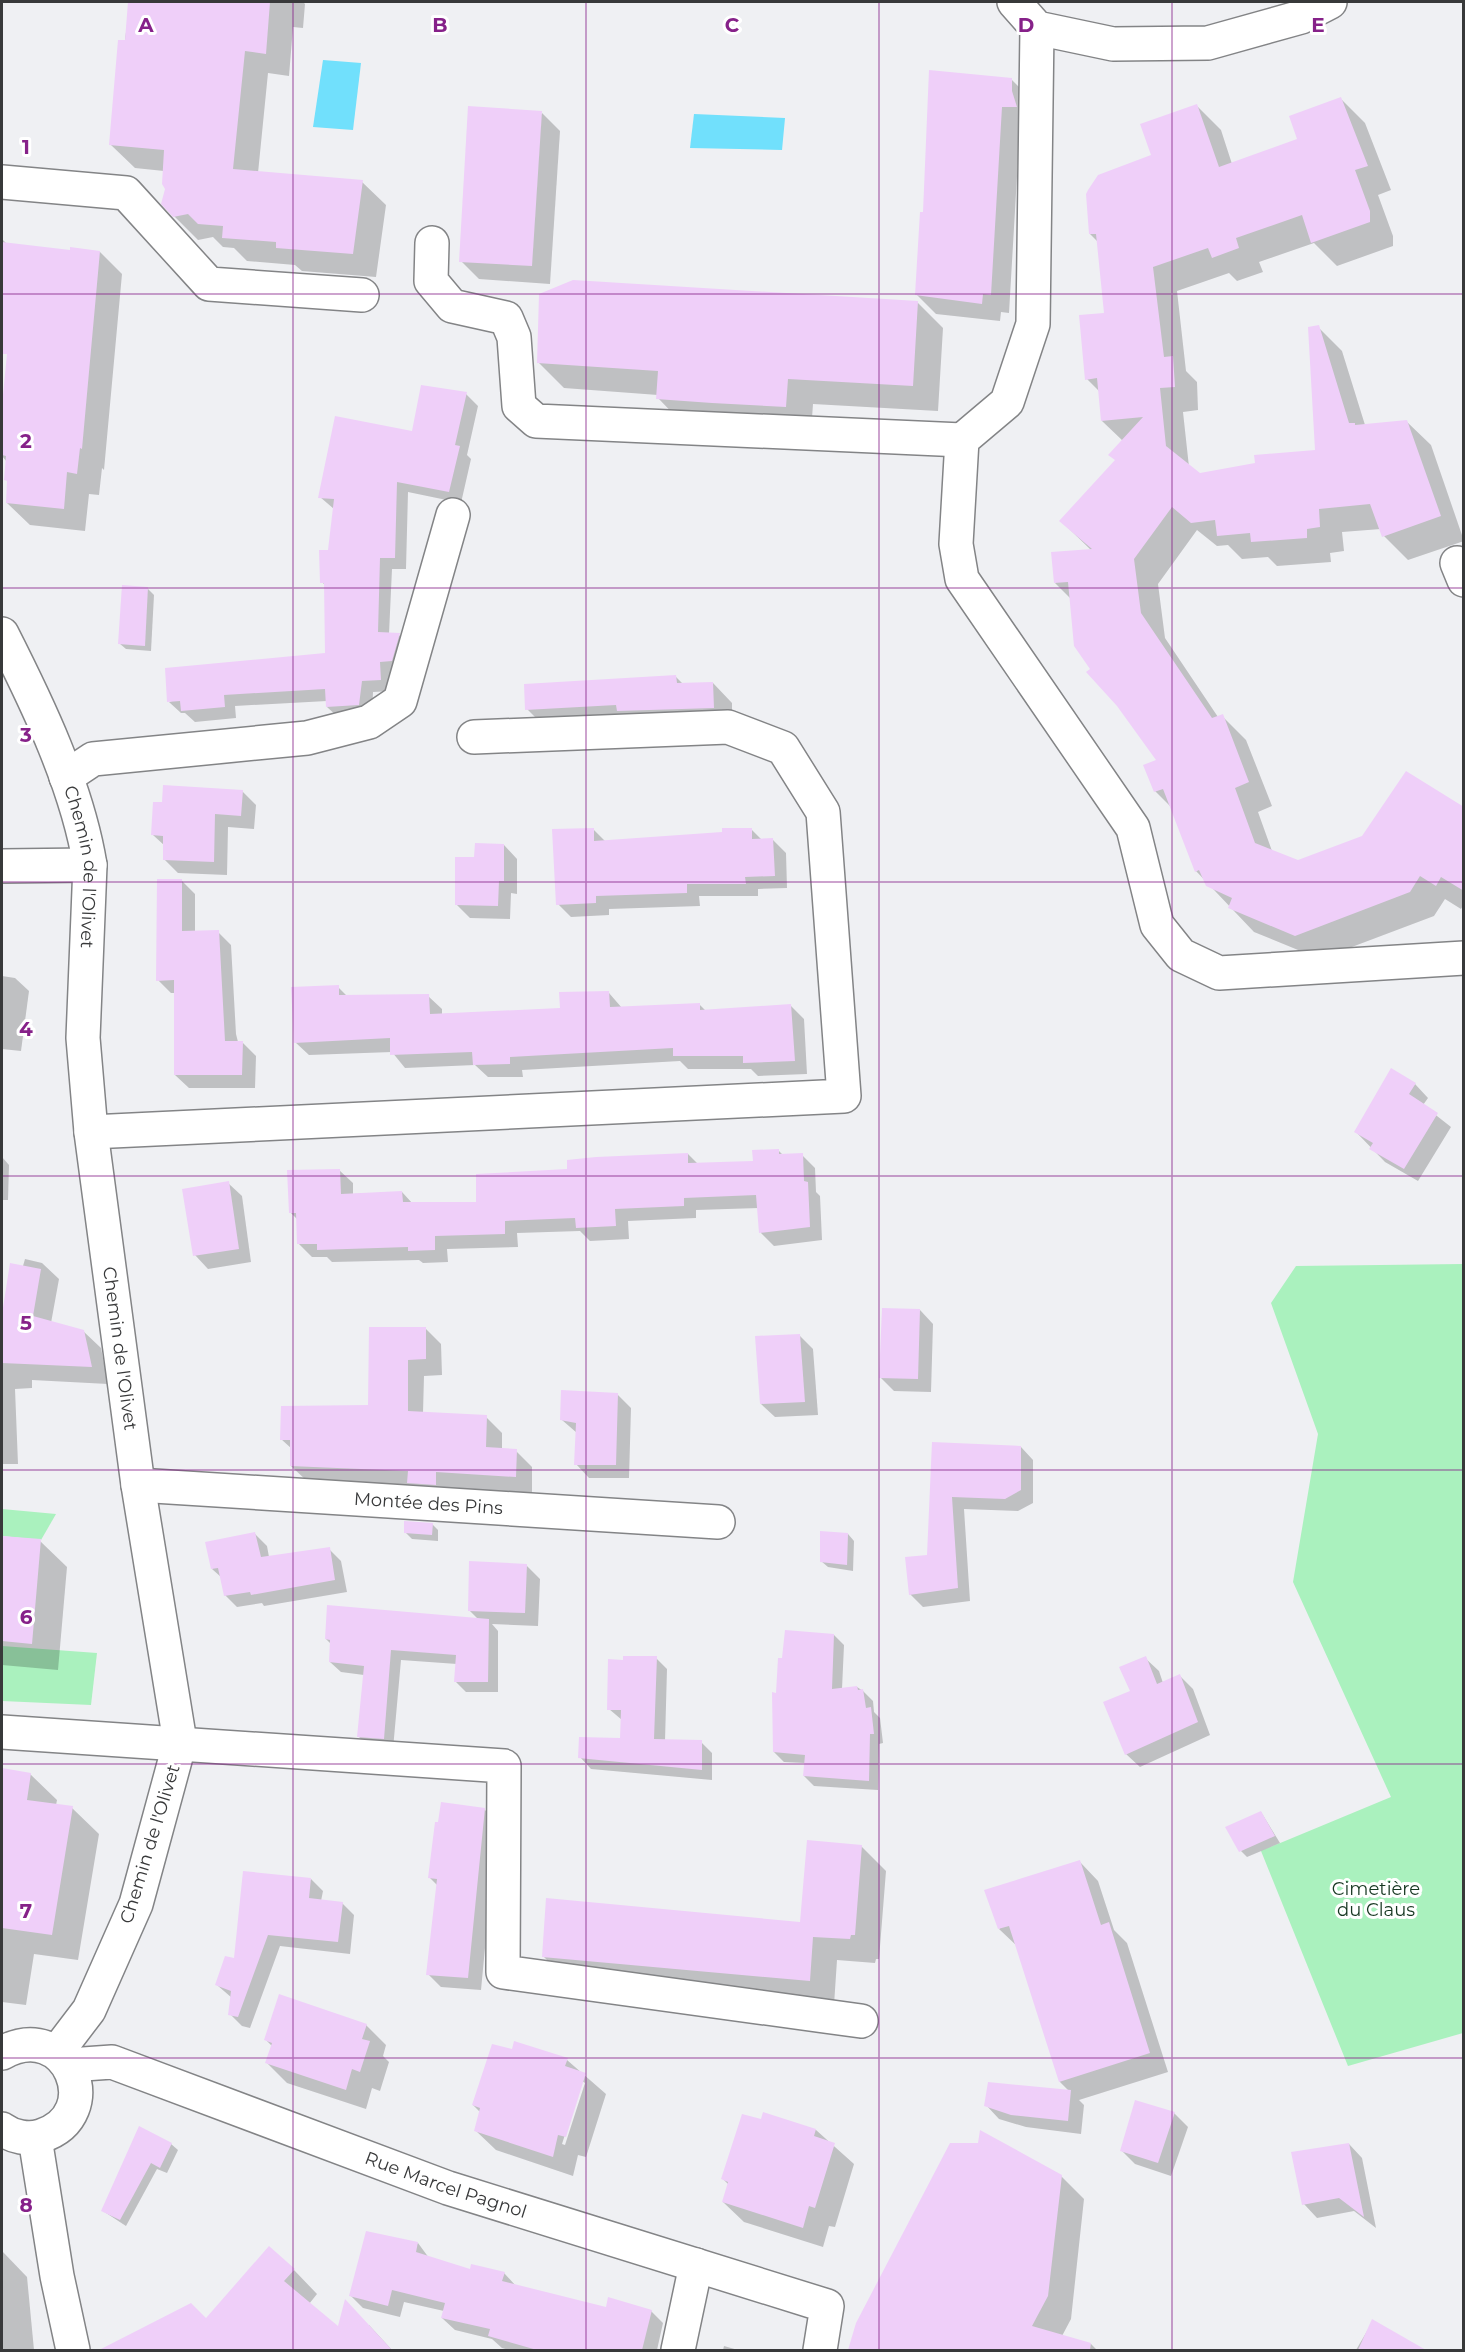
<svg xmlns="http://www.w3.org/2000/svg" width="1465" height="2352" font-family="Montserrat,sans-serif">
<rect width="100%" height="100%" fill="#eff0f3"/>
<g fill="#aaf1be">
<polygon points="1463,1264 1463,2033 1348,2066 1261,1851 1391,1797 1293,1582 1318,1434 1271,1303 1296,1266"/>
<polygon points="2,1509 56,1514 41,1540 2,1536"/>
<polygon points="2,1646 97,1653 91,1705 2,1701"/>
</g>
<g fill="#71e0fc">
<polygon points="323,60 361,63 353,130 313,127"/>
<polygon points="694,114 785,118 782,150 690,148"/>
</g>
<g fill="#0003" fill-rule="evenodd">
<polygon points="130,2 303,2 305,4 303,28 293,27 289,76 268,73 258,173 362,182 386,205 376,277 302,271 295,265 247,261 234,248 223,247 213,237 198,240 174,216 164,171 135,168 111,145"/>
<polygon points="1011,79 1030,98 1020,125 1009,313 1001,312 1000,321 936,314 917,295"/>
<polygon points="1341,99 1365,123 1391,190 1378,195 1393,236 1393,246 1337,266 1314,243 1259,262 1263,272 1237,281 1229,273 1177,291 1186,371 1197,382 1198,410 1183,412 1189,467 1199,475 1317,452 1318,327 1342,351 1365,425 1406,421 1431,445 1464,541 1408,560 1384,536 1381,529 1342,532 1344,551 1330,553 1331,562 1277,566 1268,557 1242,559 1228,545 1217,546 1197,530 1158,584 1165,638 1218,717 1222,716 1246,740 1272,806 1258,812 1272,851 1298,861 1464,809 1464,904 1461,909 1445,899 1434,916 1320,959 1254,932 1196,871 1172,808 1155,791 1158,760 1092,669 1071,599 1055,583 1092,551 1061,521 1117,461 1123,441 1102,421 1100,392 1087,379 1105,314 1098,242 1090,234 1197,106 1221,130 1232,164 1299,140"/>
<polygon points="542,113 560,131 550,284 479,279 461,261"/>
<polygon points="2,239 8,245 71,252 100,252 122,274 104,470 102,468 99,495 89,494 85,531 30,525 7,503 7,462 2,456 2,422 8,353 2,352"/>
<polygon points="917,302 943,328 938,411 813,404 811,432 683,424 658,398 658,395 564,388 538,362"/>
<polygon points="466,394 478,406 467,455 471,459 461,503 408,492 406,569 392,569 389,634 399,635 411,646 392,691 373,692 372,716 339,718 327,707 327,701 235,706 236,718 195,722 185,713 181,713 169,702 326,654 326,586 322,582 329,552 334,509 320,497"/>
<polygon points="147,588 154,595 151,651 126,649 119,643"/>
<polygon points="676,677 684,685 713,683 732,703 732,727 546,728 527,709"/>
<polygon points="242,791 256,805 254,829 228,827 227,875 178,873 164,859 165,846 153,835"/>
<polygon points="593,829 606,842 724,834 751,829 762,840 773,840 786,853 787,888 758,889 758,896 699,896 700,906 609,909 609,915 571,917 558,904"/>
<polygon points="504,845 517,859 517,894 511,893 510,919 470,918 456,904 476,859"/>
<polygon points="181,880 195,894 195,932 218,932 231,945 236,1034 238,1042 242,1042 256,1056 255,1088 189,1088 175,1075 175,993 171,993 158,980"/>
<polygon points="2,976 15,978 29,991 21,1051 2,1049"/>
<polygon points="338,987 348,997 428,996 442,1009 442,1014 561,1009 609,993 622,1008 699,1004 706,1011 791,1006 804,1019 807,1074 758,1076 751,1069 688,1069 680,1061 522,1070 523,1077 488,1077 475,1065 405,1068 392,1052 309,1055 295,1042"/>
<polygon points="1415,1084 1428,1098 1423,1105 1451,1127 1418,1181 1385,1162 1356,1132"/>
<polygon points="778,1150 784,1156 802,1155 815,1168 816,1192 820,1196 822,1240 774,1246 761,1233 759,1208 696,1210 696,1218 628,1221 629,1239 590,1241 580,1231 517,1233 518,1247 447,1249 448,1262 423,1263 419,1260 332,1262 327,1257 312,1257 298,1243 297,1219 291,1213 339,1170 353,1183 353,1194 402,1192 413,1204 478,1203 568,1171 688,1154 698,1164 755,1162"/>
<polygon points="2,1157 9,1165 8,1200 2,1200"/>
<polygon points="228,1183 242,1196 251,1262 208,1269 195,1255"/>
<polygon points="25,1259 42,1263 59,1279 51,1323 83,1331 101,1348 108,1384 32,1380 32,1388 15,1389 18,1464 2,1464 2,1340"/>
<polygon points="920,1310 933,1324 931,1392 894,1391 881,1378"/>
<polygon points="425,1328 441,1344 442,1375 424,1376 423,1413 486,1417 502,1433 502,1450 516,1451 532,1467 532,1493 452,1488 451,1501 308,1482 291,1466 292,1449 281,1439 369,1407"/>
<polygon points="799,1335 813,1349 818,1415 775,1417 761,1404"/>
<polygon points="617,1394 631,1408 629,1478 589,1478 576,1464 577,1433 562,1420"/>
<polygon points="933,1444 1021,1447 1033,1460 1033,1503 1018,1511 964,1509 970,1601 923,1607 910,1594 928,1557"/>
<polygon points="432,1524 438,1530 438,1541 412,1539 405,1532"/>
<polygon points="255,1534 267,1546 269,1557 329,1549 341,1561 347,1592 264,1606 262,1603 237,1607 225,1595 221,1577 212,1569"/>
<polygon points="848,1534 854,1541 853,1571 828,1567 821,1561"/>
<polygon points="2,1537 40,1541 67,1567 58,1670 2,1665"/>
<polygon points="526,1565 540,1579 538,1626 492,1624 498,1631 498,1692 466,1692 456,1682 457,1664 401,1660 393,1749 369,1747 359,1737 364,1675 341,1672 330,1662 331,1644 326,1639 479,1620 469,1610"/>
<polygon points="834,1635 844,1645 842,1689 857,1687 863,1691 873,1701 874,1712 880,1718 883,1743 879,1744 878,1790 814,1786 804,1776 805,1763 784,1762 774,1752 777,1694"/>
<polygon points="656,1658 667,1669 665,1741 701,1742 712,1753 712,1780 591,1769 580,1757 621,1740 622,1720 609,1709 624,1661"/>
<polygon points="1145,1658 1159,1671 1163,1683 1180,1676 1193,1689 1210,1735 1140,1767 1126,1754 1132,1692"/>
<polygon points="2,1770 30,1774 57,1800 56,1805 72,1808 99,1834 78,1960 34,1954 26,2005 2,2002"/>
<polygon points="484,1809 497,1822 481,1990 441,1987 428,1974 438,1886 430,1878"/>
<polygon points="1261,1812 1280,1843 1247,1857 1241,1851"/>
<polygon points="861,1846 886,1871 879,1959 876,1959 875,1963 837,1960 834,2005 568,1981 543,1956 802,1924"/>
<polygon points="1080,1862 1098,1881 1114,1930 1127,1943 1168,2072 1079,2100 1084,2105 1081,2134 1026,2127 999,2119 986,2105 1070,2092 1060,2082 1018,1947 999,1929"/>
<polygon points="311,1879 323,1891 321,1901 342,1903 354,1915 350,1954 280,1946 250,2028 242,2026 230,2014 232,1998 217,1985 236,1960"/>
<polygon points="366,2025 386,2045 383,2056 389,2062 380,2091 372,2088 366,2109 287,2083 267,2063 272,2046 266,2040"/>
<path d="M 567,2060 L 606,2094 L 586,2157 L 578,2155 L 573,2176 L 496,2150 L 475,2130 L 480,2112 L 473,2105 ZM 582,2081 L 585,2083 L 565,2145 L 562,2144 Z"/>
<polygon points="1174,2113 1188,2127 1171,2176 1135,2164 1121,2150"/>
<polygon points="762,2121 816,2130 854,2164 835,2227 829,2226 823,2247 744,2222 723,2202 729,2185 723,2179"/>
<polygon points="139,2128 171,2144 178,2150 167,2173 157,2169 126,2226 103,2211"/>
<polygon points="1349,2144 1362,2158 1376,2228 1354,2211 1317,2218 1304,2204"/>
<polygon points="1061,2176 1084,2199 1071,2319 1062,2336 1091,2344 1097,2350 849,2350 857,2324"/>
<polygon points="418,2243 429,2258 471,2271 504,2273 516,2286 607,2309 651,2311 663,2323 657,2350 509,2350 502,2348 492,2339 455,2330 442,2318 444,2311 404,2302 400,2317 363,2308 351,2296"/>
<polygon points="2,2251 27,2277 34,2350 2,2350"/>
<polygon points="294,2270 317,2294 309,2304 339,2328 369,2325 392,2350 313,2350 302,2339 293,2350 141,2350 138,2332 206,2320"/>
<polygon points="1373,2321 1406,2341 1416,2350 1356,2350"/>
<polygon points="724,2346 738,2350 723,2350"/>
</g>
<g fill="#efcff9">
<polygon points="128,2 270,2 266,54 245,51 233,169 363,180 353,254 276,248 276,242 222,238 223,226 198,224 188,214 173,217 161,204 165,189 162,184 164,150 109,145 118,40 125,40"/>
<polygon points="929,70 1012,78 1012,91 1017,107 1002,107 991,295 983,294 982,304 915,295 920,212 923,212"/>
<polygon points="1341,97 1368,166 1355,170 1370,211 1370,222 1311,243 1302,215 1236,238 1239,248 1212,258 1208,248 1153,267 1164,357 1173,356 1175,387 1160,388 1166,446 1200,473 1255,463 1254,455 1315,450 1308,327 1319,325 1349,423 1355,423 1355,425 1407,420 1441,516 1382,537 1370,504 1319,509 1320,527 1307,529 1307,538 1251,542 1250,533 1217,536 1215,520 1191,523 1172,507 1134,559 1141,613 1212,718 1223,714 1249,782 1235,788 1255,843 1298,860 1362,836 1406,771 1464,807 1464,891 1441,877 1436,886 1420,876 1410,892 1295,936 1228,908 1232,898 1206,886 1199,870 1195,872 1163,789 1154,792 1143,765 1156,760 1117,706 1086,672 1090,669 1074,646 1068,582 1054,583 1051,552 1092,549 1059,521 1115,460 1108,455 1143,417 1101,421 1097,378 1085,380 1079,315 1104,313 1096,234 1089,234 1086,194 1088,190 1098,175 1151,155 1140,124 1197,104 1219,167 1297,139 1289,116"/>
<polygon points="468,106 542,111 532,266 459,262"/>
<polygon points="2,242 70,250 70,247 100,251 82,449 80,448 77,474 67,472 64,509 6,503 7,481 4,480 6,456 2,455 2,405 7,354 2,354"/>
<polygon points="573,280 918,301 913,386 788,379 786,407 712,403 656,399 658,371 537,363 539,294"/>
<polygon points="421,385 467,392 455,445 460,446 449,492 397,482 395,558 380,558 378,632 400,633 392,661 380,662 381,680 362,681 359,705 326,707 325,689 224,695 225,707 181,711 180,701 167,702 165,668 325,653 324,583 320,583 319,550 328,550 334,499 318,498 335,416 412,431"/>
<polygon points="122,585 148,587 145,646 118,644"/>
<polygon points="676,675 677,683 713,682 714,708 617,711 616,705 525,710 524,684"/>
<polygon points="163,785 243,790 241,816 215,814 214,862 163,860 163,836 151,835 153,802 162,802"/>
<polygon points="594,828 594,841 722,832 722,828 752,828 752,839 773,838 775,876 745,877 746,884 687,884 687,893 596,896 596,903 556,905 552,829"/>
<polygon points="475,843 504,844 504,881 499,881 498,906 455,905 455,857 474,857"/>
<polygon points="157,879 182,879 182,931 219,930 225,1041 243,1041 242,1075 174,1075 174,980 156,981"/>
<polygon points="339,985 339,995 429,994 430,1014 560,1008 559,992 609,991 610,1007 700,1003 700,1010 791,1004 795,1061 743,1063 743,1056 673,1056 673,1048 510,1057 510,1064 473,1065 472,1052 390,1055 390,1038 294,1043 291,987"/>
<polygon points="1391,1068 1416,1083 1409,1094 1438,1113 1404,1169 1369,1149 1373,1143 1354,1132"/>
<polygon points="779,1149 779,1154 803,1153 804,1181 808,1182 810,1227 759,1233 756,1195 684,1198 684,1206 615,1209 616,1226 576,1228 575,1218 505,1221 505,1234 435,1236 435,1250 408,1251 408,1247 317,1250 317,1244 297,1244 296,1213 289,1213 287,1170 340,1169 341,1194 402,1191 403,1202 476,1202 476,1174 567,1169 567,1160 596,1157 688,1153 688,1163 753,1161 752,1150"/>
<polygon points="229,1181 239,1249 193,1256 182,1189"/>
<polygon points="10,1263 41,1269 33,1316 84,1330 92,1367 2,1363 2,1314"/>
<polygon points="882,1308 920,1309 918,1379 879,1378"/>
<polygon points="369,1327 426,1327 426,1359 408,1360 408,1411 487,1415 486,1447 517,1449 516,1477 436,1472 436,1485 407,1483 408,1471 290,1466 290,1440 280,1440 281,1406 368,1405"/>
<polygon points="800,1334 805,1402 760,1404 755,1336"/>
<polygon points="561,1390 618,1393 616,1465 574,1465 576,1423 560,1420"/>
<polygon points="932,1442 1021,1446 1021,1490 1005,1499 952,1497 958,1588 909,1595 905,1557 927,1555"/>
<polygon points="404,1521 433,1523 432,1535 404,1533"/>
<polygon points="820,1531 848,1533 847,1565 820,1562"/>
<polygon points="255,1532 261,1557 330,1547 335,1580 251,1595 250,1592 224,1596 218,1568 211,1569 205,1542"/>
<polygon points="2,1536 41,1539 32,1644 2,1641"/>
<polygon points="469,1561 527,1564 525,1613 468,1611"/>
<polygon points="327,1605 489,1619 488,1682 454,1682 456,1655 391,1650 384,1739 357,1737 364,1666 329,1662 330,1640 325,1639"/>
<polygon points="785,1630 834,1634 832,1689 857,1686 858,1690 863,1689 866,1708 871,1707 874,1734 870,1734 869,1781 803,1776 805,1755 773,1752 772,1692 776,1693 778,1658 782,1658"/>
<polygon points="623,1656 657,1656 654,1739 702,1740 702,1770 578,1758 579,1737 620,1738 621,1710 607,1710 608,1659 623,1660"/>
<polygon points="1146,1656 1157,1684 1180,1674 1198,1722 1125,1755 1103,1702 1130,1691 1119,1667"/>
<polygon points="2,1768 31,1773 27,1800 73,1806 52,1935 2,1928"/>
<polygon points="441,1802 485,1808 468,1978 426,1975 437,1879 428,1878 435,1822 438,1822"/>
<polygon points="1261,1811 1275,1836 1239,1852 1225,1827"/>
<polygon points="807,1840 862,1845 855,1935 851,1935 850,1939 813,1937 810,1981 542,1957 546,1898 800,1922"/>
<polygon points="1080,1860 1101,1925 1109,1922 1150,2053 1059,2082 1009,1926 998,1929 984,1890"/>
<polygon points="243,1871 311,1878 309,1898 343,1902 338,1942 268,1935 238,2017 228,2015 231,1991 215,1985 225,1956 234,1958"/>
<polygon points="279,1994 367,2024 362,2039 370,2041 360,2072 352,2069 346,2090 265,2063 272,2043 264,2040"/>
<polygon points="514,2041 568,2058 565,2066 586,2073 566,2137 558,2135 553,2157 474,2131 480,2108 472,2105 492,2044 512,2049"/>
<polygon points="988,2082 1071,2090 1068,2121 1011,2115 984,2106"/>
<polygon points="1135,2100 1175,2112 1158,2163 1120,2151"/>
<polygon points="763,2112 816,2129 814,2136 835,2143 815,2208 809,2206 803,2228 722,2202 728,2182 721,2179 742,2114 761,2119"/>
<polygon points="139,2126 172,2143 160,2168 151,2163 120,2220 101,2211"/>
<polygon points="980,2130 1062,2175 1048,2296 1032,2326 1091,2343 1090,2350 848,2350 856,2323 950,2143 978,2143"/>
<polygon points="1349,2143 1364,2217 1339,2198 1302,2205 1291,2152"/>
<polygon points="366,2231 418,2242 416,2252 470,2269 471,2264 505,2272 502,2281 606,2307 608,2297 652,2310 642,2350 537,2350 488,2336 490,2329 441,2318 445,2303 392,2290 388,2306 349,2296"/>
<polygon points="269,2246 295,2269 284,2281 338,2326 345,2299 392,2350 99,2350 191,2303 206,2318"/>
<polygon points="1372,2319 1426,2350 1358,2350"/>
</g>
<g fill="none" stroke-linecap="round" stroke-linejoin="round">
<g stroke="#838486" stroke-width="36">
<g id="minor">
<polyline points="1014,2 1037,28 1113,44 1208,43 1301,17 1330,2"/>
<polyline points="1037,28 1033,324 1007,402 962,440 956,544 962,579 1133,828 1157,925 1181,955 1219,973 1464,958"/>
<polyline points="2,182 126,193 209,284 362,295"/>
<polyline points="432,243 431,281 452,306 506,318 514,337 519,406 536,421 962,440"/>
<polyline points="1457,563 1464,580"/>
<path id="s1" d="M 2,634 C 38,705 77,786 90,865 L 83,1038 L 91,1132 L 138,1485 L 180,1742 L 136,1904 L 89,2010 L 57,2052"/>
<polyline points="66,777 93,759 307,738 369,722 400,701 453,515"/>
<polyline points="2,866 90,865"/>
<polyline points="91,1132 844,1096 823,812 783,748 728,727 474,737"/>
<path id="s2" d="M 138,1485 L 718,1522"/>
<polyline points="2,1732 504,1766 503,1972 861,2021"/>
<path d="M 2,2053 C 68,2016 108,2115 41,2136 C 28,2140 13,2137 2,2129"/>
<path id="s3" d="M 69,2065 L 112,2062 L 448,2188 L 827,2306 L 820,2350"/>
<polyline points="35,2138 57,2276 73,2350"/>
<polyline points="678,2350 696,2265"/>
</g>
</g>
<use href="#minor" stroke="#fff" stroke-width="33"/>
</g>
<path fill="none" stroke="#862189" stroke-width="1.5" stroke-opacity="0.55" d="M 293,2 L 293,2350M 586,2 L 586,2350M 879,2 L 879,2350M 1172,2 L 1172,2350M 2,294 L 1464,294M 2,588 L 1464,588M 2,882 L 1464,882M 2,1176 L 1464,1176M 2,1470 L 1464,1470M 2,1764 L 1464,1764M 2,2058 L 1464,2058"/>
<g text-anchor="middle" stroke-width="6" stroke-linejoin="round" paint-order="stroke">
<g font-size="18" fill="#38393a" stroke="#fff">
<text dy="6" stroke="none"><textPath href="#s1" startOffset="249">Chemin de l'Olivet</textPath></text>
<text dy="6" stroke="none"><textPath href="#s1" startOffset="734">Chemin de l'Olivet</textPath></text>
<text dy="6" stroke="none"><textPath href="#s2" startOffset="291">Montée des Pins</textPath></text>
<text transform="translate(150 1844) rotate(-73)" y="6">Chemin de l'Olivet</text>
<text dy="6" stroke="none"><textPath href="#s3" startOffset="399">Rue Marcel Pagnol</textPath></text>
</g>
<g font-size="18" fill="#163721" stroke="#fff">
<text x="1376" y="1895">Cimetière<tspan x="1376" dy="21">du Claus</tspan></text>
</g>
</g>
<g font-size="20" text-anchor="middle" font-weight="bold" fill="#862189" stroke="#fff" stroke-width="6" stroke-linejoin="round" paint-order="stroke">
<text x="146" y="32">A</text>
<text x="440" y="32">B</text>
<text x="732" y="32">C</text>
<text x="1026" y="32">D</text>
<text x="1318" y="32">E</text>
<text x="26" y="154">1</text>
<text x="26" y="448">2</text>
<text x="26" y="742">3</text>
<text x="26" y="1036">4</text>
<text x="26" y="1330">5</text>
<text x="26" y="1624">6</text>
<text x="26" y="1918">7</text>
<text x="26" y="2212">8</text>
</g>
<rect width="1465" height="2352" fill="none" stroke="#38393a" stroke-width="6"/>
</svg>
